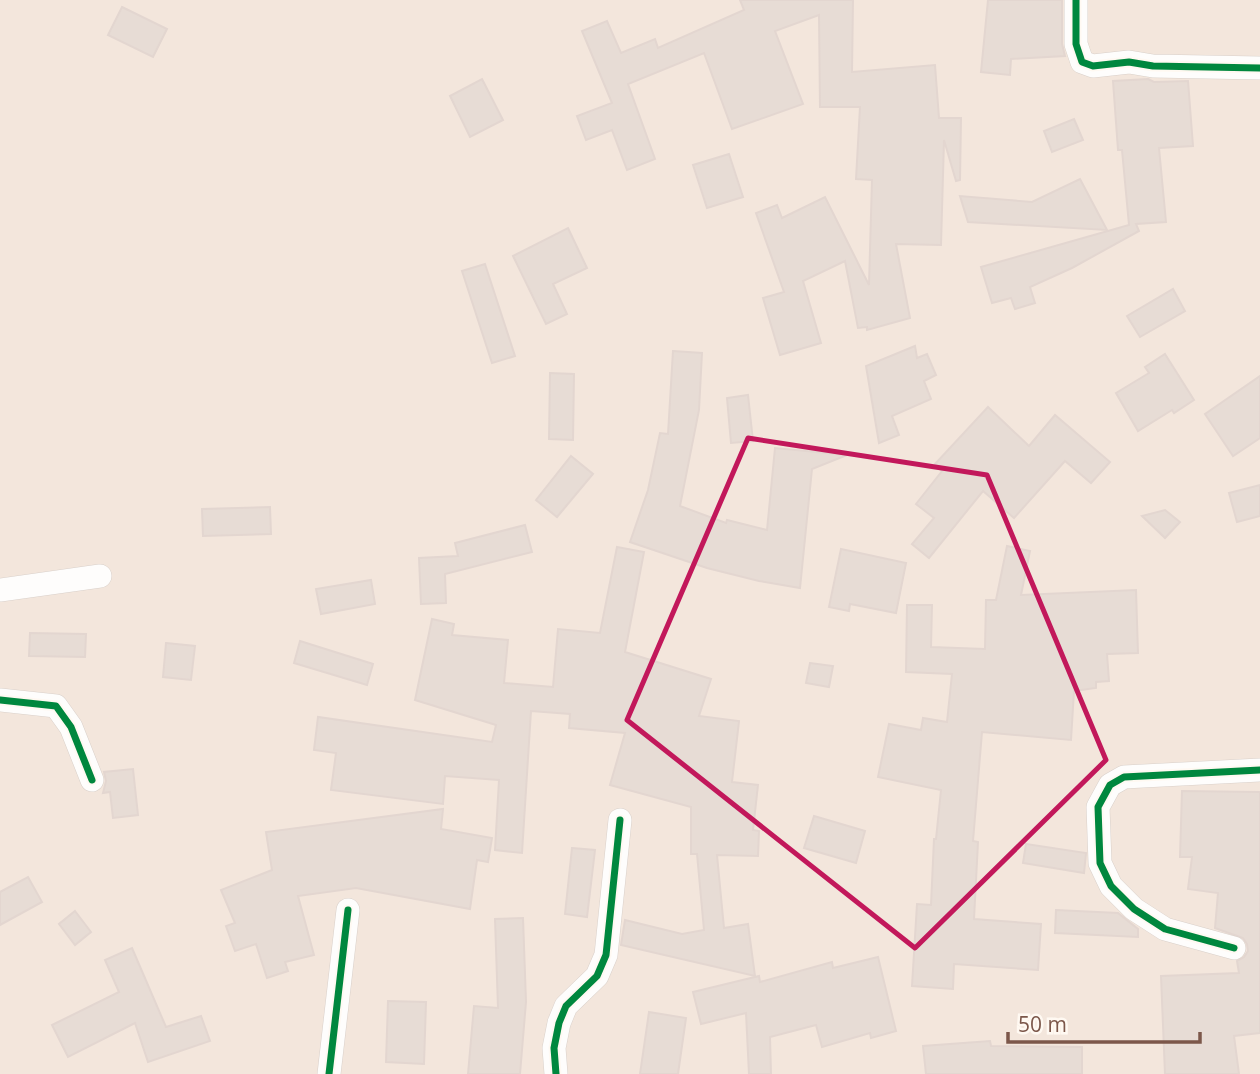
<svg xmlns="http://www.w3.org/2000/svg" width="1260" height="1074" font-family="'Open Sans',sans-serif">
<rect width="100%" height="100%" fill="#faf4ee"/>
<rect fill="#f3e6dc" x="0" y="0" width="1260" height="1074"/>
<g fill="#e7dcd5" stroke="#e3d6d0" stroke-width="2">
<polygon points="740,0 853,0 852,72 935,65 939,118 961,118 960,180 956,181 944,140 941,245 896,244 910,318 867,330 867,327 858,328 845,261 803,281 821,343 780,355 763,298 784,292 756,213 777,205 782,218 825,197 869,285 872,180 856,179 860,107 820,107 819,15 775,31 803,104 732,129 704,53 628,84 655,159 627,170 612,130 586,140 577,116 612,103 582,31 607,21 621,53 655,39 658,48 744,10"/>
<polygon points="988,0 1062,0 1062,44 1065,56 1011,59 1010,75 981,72"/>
<polygon points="122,7 167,29 153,57 108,35"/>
<polygon points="482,79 503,120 470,137 450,96"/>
<polygon points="1148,79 1154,82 1188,81 1193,146 1159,148 1166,222 1136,224 1139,231 1072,268 1030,287 1035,303 1015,309 1011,298 992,303 981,267 1129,225 1122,150 1118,150 1113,81"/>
<polygon points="1074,119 1083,140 1052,152 1044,131"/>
<polygon points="729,154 743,197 707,208 693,165"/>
<polygon points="1080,179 1107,230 968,222 960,196 1032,202"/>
<polygon points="568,228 587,268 553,284 567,314 546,324 513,256"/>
<polygon points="485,264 515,356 492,363 462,271"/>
<polygon points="1173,289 1185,311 1140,337 1127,316"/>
<polygon points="915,346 917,358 927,354 936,375 924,381 931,399 892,416 899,435 879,443 866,366"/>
<polygon points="673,351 702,353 699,410 680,506 726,523 727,520 767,530 775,448 847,455 812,469 800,588 759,581 707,568 630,542 648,490 660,433 668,434"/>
<polygon points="1165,354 1194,400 1174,413 1172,410 1138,431 1116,393 1149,373 1145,367"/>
<polygon points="550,373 574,374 573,440 549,439"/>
<polygon points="1260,376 1260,438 1233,456 1205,414"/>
<polygon points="748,395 753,441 731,443 727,398"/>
<polygon points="988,407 1029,446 1055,415 1110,462 1091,483 1065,461 1014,518 983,491 929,558 912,544 934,518 916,504 942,471 935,464"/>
<polygon points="571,456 593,474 557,517 536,500"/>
<polygon points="1260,485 1260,516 1237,522 1229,493"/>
<polygon points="270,507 271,534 203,536 202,509"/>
<polygon points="1165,510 1180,522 1165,538 1142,516"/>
<polygon points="525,525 532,552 445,574 446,603 421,604 419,558 458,556 455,543"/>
<polygon points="1007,546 1030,551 1021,595 1136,590 1138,653 1107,654 1109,681 1096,682 1096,688 1074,691 1071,740 982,732 973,841 978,842 974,919 1041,924 1038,970 954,964 953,989 912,986 917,904 931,905 934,839 936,839 941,790 878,777 889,724 921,730 923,718 947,722 952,674 906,672 907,605 932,605 931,647 985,649 986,600 996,600"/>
<polygon points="617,547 644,552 625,652 711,679 699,716 739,721 732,782 758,785 753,830 759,831 758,856 717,855 724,928 748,924 755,976 621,945 625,920 682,934 704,930 697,854 691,854 691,807 610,785 625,733 569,728 570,714 531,711 522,853 495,850 499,780 445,776 443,804 331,790 336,753 314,750 318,717 492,742 496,725 415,700 432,619 454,624 452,635 508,640 504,683 553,687 558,629 600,633"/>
<polygon points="841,549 906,563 896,613 850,604 849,611 829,607"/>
<polygon points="371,580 375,604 321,614 316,589"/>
<polygon points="30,633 86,634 85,657 29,656"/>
<polygon points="300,641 373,664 367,685 294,663"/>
<polygon points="166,643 195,646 191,680 163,677"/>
<polygon points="810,663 833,666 829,687 806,683"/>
<polygon points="133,769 138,815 113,818 110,792 103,793 106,781 104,772"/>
<polygon points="1182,791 1260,792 1260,1033 1234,1036 1239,1074 1165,1074 1161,976 1239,973 1237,961 1244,957 1248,951 1247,944 1243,938 1215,928 1218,893 1188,889 1192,857 1180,857"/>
<polygon points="443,809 441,829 492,838 488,862 477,860 470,909 356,888 298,896 314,955 285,962 288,971 267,978 256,944 235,951 226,926 235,923 221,890 272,870 266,832"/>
<polygon points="814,816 865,831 856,863 804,848"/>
<polygon points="1026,844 1086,853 1084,873 1023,863"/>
<polygon points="572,848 595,850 587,917 565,914"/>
<polygon points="28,877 42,902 0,925 0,892"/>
<polygon points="1056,910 1118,913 1138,929 1138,937 1055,933"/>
<polygon points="75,911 91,932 75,945 59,924"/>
<polygon points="523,918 526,1002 520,1074 468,1074 474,1006 498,1008 495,919"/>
<polygon points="132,948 166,1027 201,1016 210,1041 148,1062 135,1023 68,1057 52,1025 119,992 105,960"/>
<polygon points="878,957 896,1031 871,1038 870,1033 822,1047 816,1025 770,1037 771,1074 749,1074 746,1013 701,1024 693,992 759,976 760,982 832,962 833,968"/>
<polygon points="388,1001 426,1002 424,1064 386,1062"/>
<polygon points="649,1012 686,1018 678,1074 640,1074"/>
<polygon points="990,1041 991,1046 1082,1047 1082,1074 926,1074 923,1046"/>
</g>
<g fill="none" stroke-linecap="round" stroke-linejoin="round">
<g stroke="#d9d0ca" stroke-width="24">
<g id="minor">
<polyline points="1076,0 1076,44 1082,62 1093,66 1129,62 1153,66 1260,68"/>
<polyline points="0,590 100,576"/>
<polyline points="0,700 56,706 71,727 92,780"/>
<polyline points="1234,948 1165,929 1134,909 1111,886 1100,863 1098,807 1110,785 1124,777 1260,770"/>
<polyline points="329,1074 348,910"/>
<polyline points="556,1074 554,1048 559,1023 566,1006 597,976 606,955 620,820"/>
</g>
</g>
<use href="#minor" stroke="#fefdfc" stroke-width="23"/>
<g stroke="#fff9f2" stroke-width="11">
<g id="cycleway">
<polyline points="1076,0 1076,44 1082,62 1093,66 1129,62 1153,66 1260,68"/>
<polyline points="0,700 56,706 71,727 92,780"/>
<polyline points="1234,948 1165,929 1134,909 1111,886 1100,863 1098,807 1110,785 1124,777 1260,770"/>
<polyline points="329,1074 348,910"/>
<polyline points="556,1074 554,1048 559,1023 566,1006 597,976 606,955 620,820"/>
</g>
</g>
<use href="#cycleway" stroke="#00873e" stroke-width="7"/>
</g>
<path fill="none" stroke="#c2185b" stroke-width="5" stroke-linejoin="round" d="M 748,438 L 987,475 L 1106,760 L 915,948 L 627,720 Z"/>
<path d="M1008 1032v10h192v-10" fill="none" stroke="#7c574a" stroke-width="3.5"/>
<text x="1018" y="1032" font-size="21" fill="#7c574a" stroke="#fff9f2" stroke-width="5" paint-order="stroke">50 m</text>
</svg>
